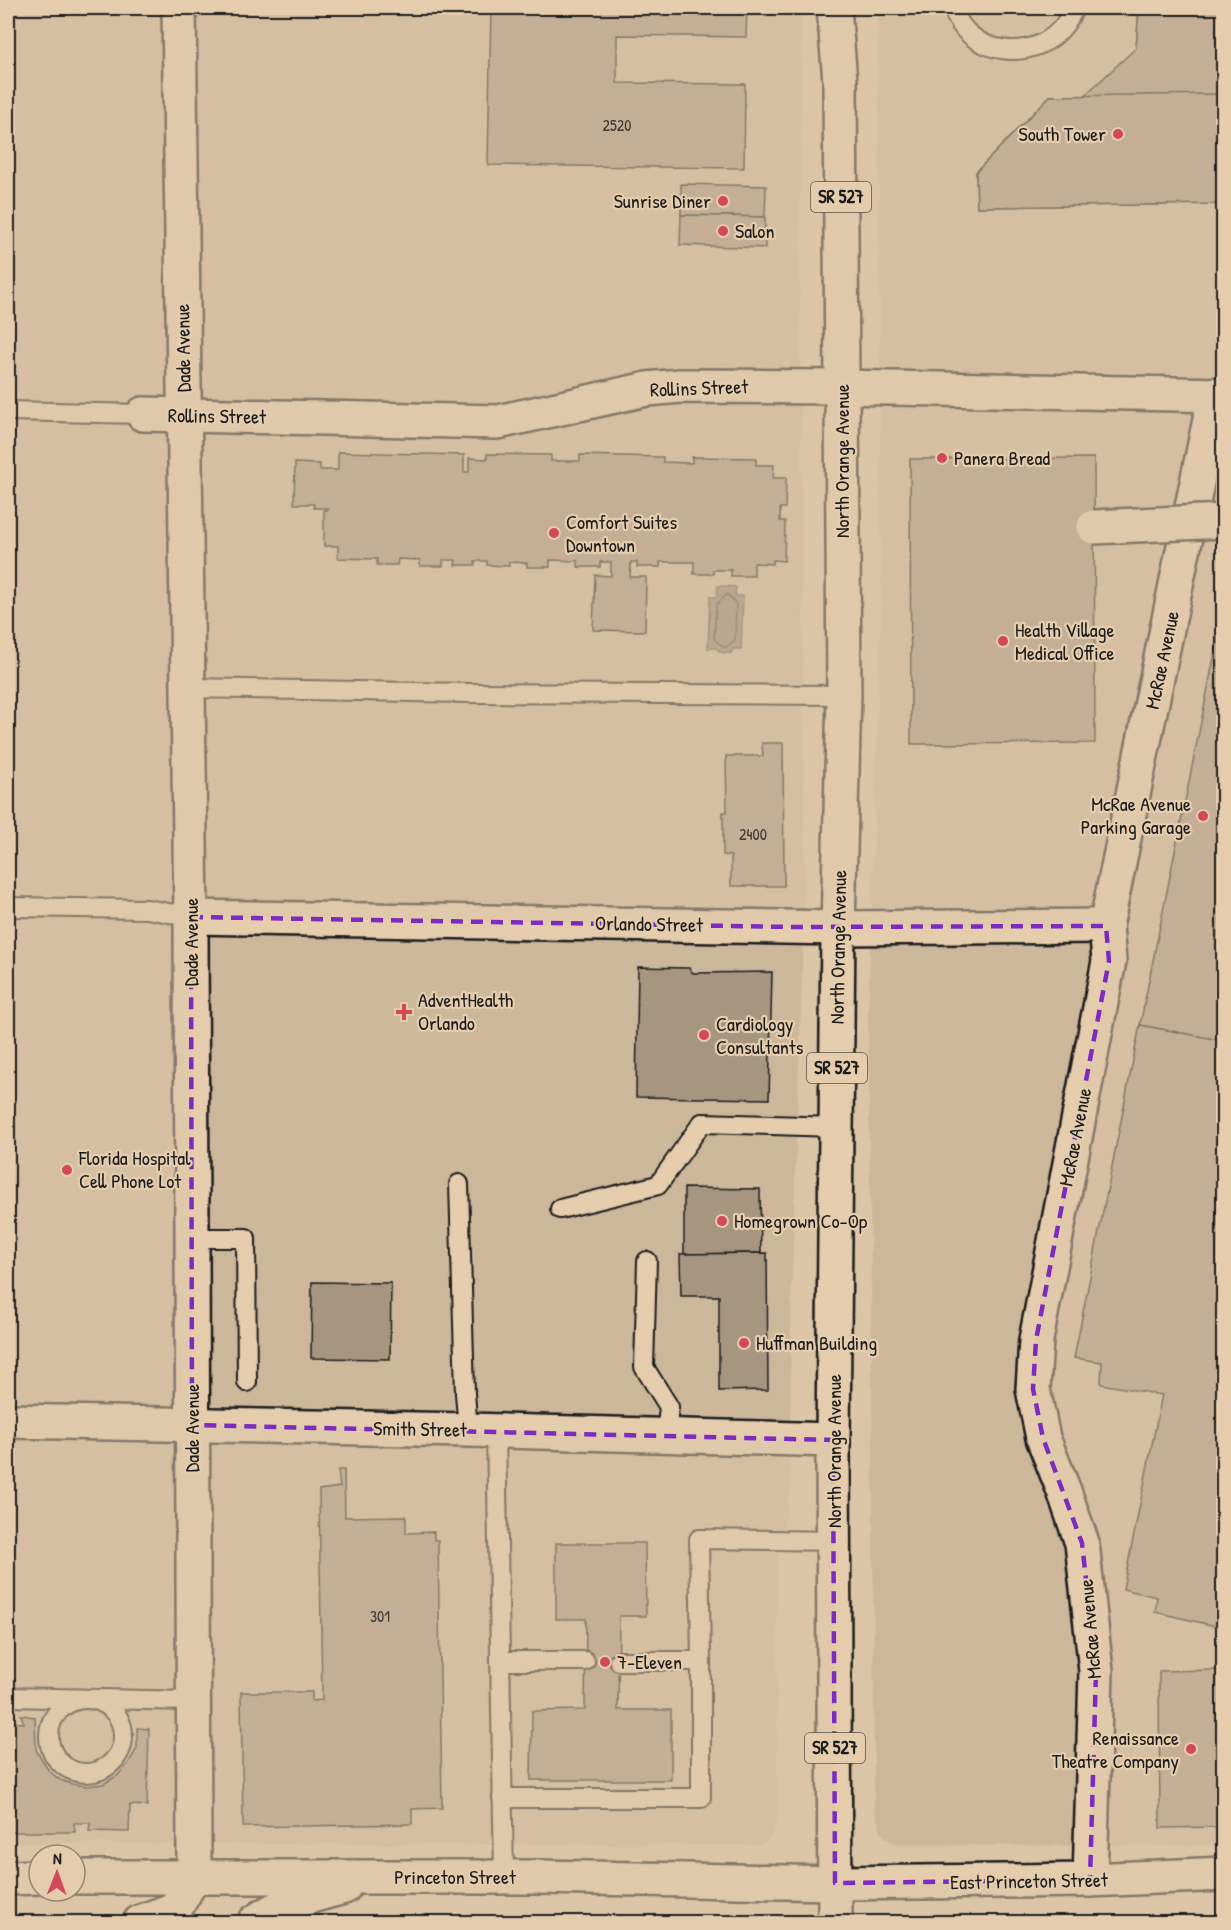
<svg xmlns="http://www.w3.org/2000/svg" width="1231" height="1930" font-family="'Patrick Hand',sans-serif">
<rect width="100%" height="100%" fill="#dcc5a7"/>
<filter id="ink" filterUnits="userSpaceOnUse"><feTurbulence type="fractalNoise" baseFrequency=".0167" numOctaves="2"/><feDisplacementMap in="SourceGraphic" scale="12" xChannelSelector="R" yChannelSelector="G"/><feConvolveMatrix kernelMatrix="1 2 1 2 8 2 1 2 1" color-interpolation-filters="sRGB"/></filter>
<g filter="url(#ink)">
<g fill="#ccb79b">
<polygon points="8,8 801,8 800,296 805,883 791,1302 790,1490 777,1565 777,1820 771,1837 761,1845 8,1843"/>
<polygon points="878,8 1223,8 1223,1846 896,1845 882,1834 874,1809 873,1457 868,1021 881,606"/>
</g>
<path fill="#938472" stroke="#635a50" stroke-width="1.5" d="M 718,586 L 736,587 L 735,596 L 743,596 L 741,649 L 733,649 L 731,653 C 724,654 721,653 716,648 L 708,648 L 710,597 L 717,597 Z"/>
<g fill="none" stroke-linecap="round" stroke-linejoin="round">
<polygon stroke="#4c463e" stroke-width="1.5" points="727,594 736,604 735,640 725,648 714,639 716,605"/>
</g>
<g fill="#a69680" stroke="#1c1c1c" stroke-width="1.5">
<polygon points="491,8 747,8 746,37 617,35 617,83 745,84 744,168 488,165"/>
<polygon points="1139,8 1224,8 1224,47 1136,48"/>
<polygon points="1139,8 1224,8 1224,204 977,207 976,172 1050,96 1084,96 1136,48"/>
<polygon points="1224,94 1224,204 977,207 976,172 1050,96"/>
<polygon points="681,184 766,186 765,217 681,215"/>
<polygon points="681,215 765,217 765,248 680,245"/>
<polygon points="338,452 464,455 464,472 469,472 469,458 487,459 487,454 551,455 551,461 580,461 580,455 663,457 663,462 692,463 692,457 756,458 756,465 774,465 773,478 786,478 785,508 780,508 780,521 785,521 784,561 773,560 773,564 754,563 754,576 731,576 731,570 713,570 713,574 694,574 694,562 660,562 660,567 637,567 637,562 631,562 630,577 646,577 645,631 593,630 595,575 611,576 611,562 600,562 600,567 578,567 578,561 550,560 550,567 527,567 527,563 509,562 509,566 487,565 487,561 475,561 475,565 455,565 456,560 443,560 443,566 420,566 420,560 398,559 397,565 377,565 377,559 338,558 338,546 324,546 324,510 328,510 328,508 314,508 314,504 294,504 295,463 320,464 320,470 338,470"/>
<polygon points="1094,458 1095,743 911,744 910,459"/>
<polygon points="1224,608 1224,1041 1140,1025"/>
<polygon points="762,743 783,743 784,886 731,886 731,856 723,855 723,812 727,812 726,756 763,756"/>
<polygon points="638,967 689,968 693,973 772,972 769,1099 636,1097"/>
<polygon points="1140,1025 1224,1041 1224,1628 1155,1612 1157,1597 1123,1589 1162,1395 1101,1384 1102,1362 1074,1358"/>
<polygon points="684,1188 760,1189 761,1253 684,1254"/>
<polygon points="767,1253 768,1390 719,1391 719,1296 681,1296 680,1254"/>
<polygon points="312,1282 391,1283 390,1359 311,1358"/>
<polygon points="338,1470 344,1470 345,1517 406,1516 406,1533 434,1532 434,1540 438,1540 442,1808 412,1809 412,1824 243,1827 241,1692 312,1692 312,1701 322,1700 319,1490 340,1487"/>
<polygon points="556,1543 645,1543 646,1616 619,1616 618,1710 671,1710 671,1780 531,1780 532,1711 585,1710 586,1619 556,1619"/>
<polygon points="1224,1670 1224,1827 1160,1828 1159,1671"/>
<polygon points="21,1715 35,1717 36,1750 49,1771 60,1780 72,1784 87,1786 103,1784 117,1776 128,1764 137,1748 137,1728 149,1729 147,1806 130,1805 129,1832 89,1831 90,1823 74,1823 75,1832 8,1832 8,1722 24,1723"/>
</g>
<g fill="none" stroke-linecap="round" stroke-linejoin="round">
<g stroke="#1c1c1c" stroke-width="22">
<g id="lane">
<path d="M 953,8 C 967,57 1037,64 1065,24 C 1069,18 1072,14 1074,8"/>
<polyline points="8,411 143,414"/>
<polyline points="187,688 468,693 844,695"/>
<polyline points="8,907 147,909 191,917"/>
<polyline points="459,1184 465,1393 468,1430"/>
<polyline points="560,1209 658,1185 702,1123 836,1127"/>
<polyline points="192,1238 246,1238 247,1382"/>
<polyline points="647,1261 644,1367 669,1407 666,1436"/>
<polyline points="496,1431 504,1877"/>
<polyline points="500,1661 585,1661"/>
<polyline points="619,1661 701,1661 699,1539 834,1541"/>
<polyline points="8,1697 193,1701"/>
<circle cx="86" cy="1736" r="37"/>
<polyline points="502,1798 701,1798 701,1661"/>
</g>
</g>
<g stroke="#1c1c1c" stroke-width="38">
<g id="street">
<polyline points="179,8 191,917 194,1876"/>
<polyline points="143,414 498,422 647,389 680,386 841,387"/>
<polyline points="191,917 838,928 1106,926"/>
<polyline points="8,1421 468,1430 833,1440"/>
<polyline points="1090,1880 1096,1671 1082,1543 1064,1491 1043,1438 1033,1389 1036,1340 1109,961 1106,926 1215,395"/>
</g>
</g>
<g stroke="#1c1c1c" stroke-width="38">
<g id="secondary">
<polyline points="841,387 1224,395"/>
<polyline points="75,1877 540,1877 835,1883 1090,1880 1224,1874"/>
<polyline points="8,1878 39,1877"/>
<polyline points="140,1922 175,1909 194,1876"/>
<path d="M 255,1922 C 280,1903 314,1895 344,1887"/>
</g>
</g>
<g stroke="#1c1c1c" stroke-width="38">
<polyline id="primary" points="834,8 840,81 844,695 838,928 833,1440 835,1922"/>
</g>
<use href="#lane" stroke="#e4ccad" stroke-width="18"/>
<use href="#street" stroke="#e4ccad" stroke-width="33"/>
<use href="#secondary" stroke="#e4ccad" stroke-width="33"/>
<use href="#primary" stroke="#e4ccad" stroke-width="33"/>
<g stroke="#1c1c1c" stroke-width="38" stroke-linecap="butt">
<polyline id="street-bridge" points="1094,527 1224,521"/>
</g>
<use href="#street-bridge" stroke="#e4ccad" stroke-width="33"/>
</g>
</g>
<path d="M0 0H1231V1930H0ZM 191,917 L 791,927 L 1106,926 L 1109,961 L 1036,1340 L 1033,1389 L 1043,1438 L 1082,1543 L 1096,1671 L 1090,1880 L 835,1883 L 833,1440 L 192,1425 Z" fill="#dcc5a7" fill-opacity=".55" fill-rule="evenodd"/>
<path fill="none" stroke="#7b2cbf" stroke-width="4.5" stroke-dasharray="12 8" stroke-linejoin="round" d="M 191,917 L 791,927 L 1106,926 L 1109,961 L 1036,1340 L 1033,1389 L 1043,1438 L 1082,1543 L 1096,1671 L 1090,1880 L 835,1883 L 833,1440 L 192,1425 Z"/>
<g fill="#d1495b" stroke="#e4ccad" stroke-width="2">
<circle cx="1118" cy="134" r="6"/>
<circle cx="723" cy="201" r="6"/>
<circle cx="723" cy="231" r="6"/>
<circle cx="942" cy="458" r="6"/>
<circle cx="554" cy="533" r="6"/>
<circle cx="1003" cy="641" r="6"/>
<circle cx="1203" cy="816" r="6"/>
<path d="M401 1003h6v6h6v6h-6v6h-6v-6h-6v-6h6z"/>
<circle cx="704" cy="1035" r="6"/>
<circle cx="67" cy="1170" r="6"/>
<circle cx="722" cy="1221" r="6"/>
<circle cx="744" cy="1343" r="6"/>
<circle cx="605" cy="1662" r="6"/>
<circle cx="1191" cy="1749" r="6"/>
</g>
<g text-anchor="middle" stroke-width="4.5" stroke-linejoin="round" paint-order="stroke">
<g font-size="16" fill="#3e3a35">
<text x="617" y="131">2520</text>
<text x="753" y="840">2400</text>
<text x="380" y="1622">301</text>
</g>
<g fill="#e4ccad" stroke="#585148" stroke-width="1.5">
<rect x="811" y="182" width="60" height="30" rx="4.5"/>
<rect x="807" y="1053" width="60" height="30" rx="4.5"/>
<rect x="805" y="1733" width="60" height="30" rx="4.5"/>
</g>
<g font-size="18" font-weight="bold" fill="#1c1c1c">
<text x="841" y="203">SR 527</text>
<text x="837" y="1074">SR 527</text>
<text x="835" y="1754">SR 527</text>
</g>
<g font-size="20" fill="#1c1c1c" stroke="#e4ccad" text-anchor="start">
<text x="1106" y="141" text-anchor="end">South Tower</text>
<text x="711" y="208" text-anchor="end">Sunrise Diner</text>
<text x="735" y="238">Salon</text>
<text x="954" y="465">Panera Bread</text>
<text x="566" y="529">Comfort Suites<tspan x="566" dy="23">Downtown</tspan></text>
<text x="1015" y="637">Health Village<tspan x="1015" dy="23">Medical Office</tspan></text>
<text x="1191" y="811" text-anchor="end">McRae Avenue<tspan x="1191" dy="23">Parking Garage</tspan></text>
<text x="418" y="1007">AdventHealth<tspan x="418" dy="23">Orlando</tspan></text>
<text x="716" y="1031">Cardiology<tspan x="716" dy="23">Consultants</tspan></text>
<text x="79" y="1165">Florida Hospital<tspan x="79" dy="23">Cell Phone Lot</tspan></text>
<text x="734" y="1228">Homegrown Co-Op</text>
<text x="756" y="1350">Huffman Building</text>
<text x="617" y="1669">7-Eleven</text>
<text x="1179" y="1745" text-anchor="end">Renaissance<tspan x="1179" dy="23">Theatre Company</tspan></text>
</g>
<g font-size="20" fill="#1c1c1c" stroke="#e4ccad">
<text transform="translate(183 348) rotate(-91)" y="7">Dade Avenue</text>
<text transform="translate(699 388) rotate(-2)" y="7">Rollins Street</text>
<text transform="translate(217 416) rotate(1)" y="7">Rollins Street</text>
<text transform="translate(842 461) rotate(-90)" y="7">North Orange Avenue</text>
<text transform="translate(1162 660) rotate(-78)" y="7">McRae Avenue</text>
<text transform="translate(649 924) rotate(1)" y="7">Orlando Street</text>
<text transform="translate(191 942) rotate(-90)" y="7">Dade Avenue</text>
<text transform="translate(838 947) rotate(-89)" y="7">North Orange Avenue</text>
<text transform="translate(1075 1137) rotate(-79)" y="7">McRae Avenue</text>
<text transform="translate(192 1428) rotate(-90)" y="7">Dade Avenue</text>
<text transform="translate(420 1429) rotate(1)" y="7">Smith Street</text>
<text transform="translate(834 1451) rotate(-90)" y="7">North Orange Avenue</text>
<text transform="translate(1090 1629) rotate(-95)" y="7">McRae Avenue</text>
<text x="455" y="1884">Princeton Street</text>
<text transform="translate(1029 1881) rotate(-1)" y="7">East Princeton Street</text>
</g>
</g>
<rect width="1231" height="1930" fill="none" stroke="#e4ccad" stroke-width="30"/>
<rect x="15" y="15" width="1201" height="1900" fill="none" stroke="#1c1c1c" stroke-width="2" filter="url(#ink)"/>
<g transform="translate(57 1873) rotate(1)"><circle r="28" fill="#e4ccad" stroke="#948673" stroke-width="1.5"/>
<path d="M0-4.5L10 22L0 15L-10 22Z" fill="#d1495b"/>
<text y="-9" font-size="16" font-weight="bold" text-anchor="middle" fill="#1c1c1c">N</text>
</g>
</svg>
